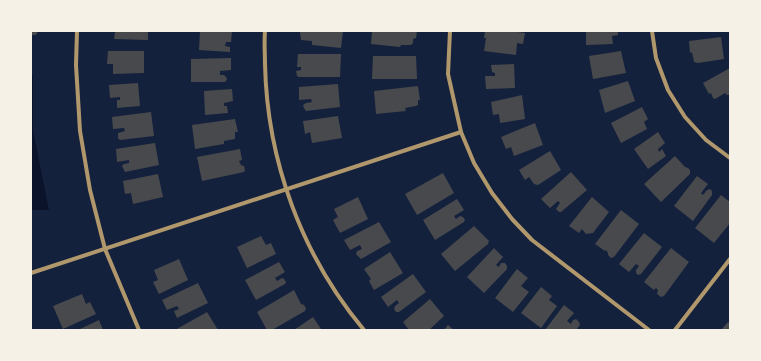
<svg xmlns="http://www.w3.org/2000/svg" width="761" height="361" font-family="'Titillium Web',sans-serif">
<rect width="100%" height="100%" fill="#14213d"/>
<polygon fill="#0b132b" points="31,75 33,75 33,130 49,210 31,210"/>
<g fill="#48494c">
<polygon points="31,31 38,31 36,35 31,35"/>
<polygon points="120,31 148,31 148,40 114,39 115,32 120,32"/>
<polygon points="200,31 232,31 231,42 226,42 225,46 230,47 230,52 199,50"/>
<polygon points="298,31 343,31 341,48 312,45 312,41 301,40 300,32 298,32"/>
<polygon points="372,31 417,31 416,38 413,39 413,43 411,45 401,45 400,47 371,44"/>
<polygon points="485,31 510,31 525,33 523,44 517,43 516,55 484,51 486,38 484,38"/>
<polygon points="586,31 618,31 618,35 612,36 613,44 586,45"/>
<polygon points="721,37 724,59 698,63 694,62 692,52 690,53 689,41"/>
<polygon points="108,51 144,51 144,73 113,74 113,64 107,64"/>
<polygon points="621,51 626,73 593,79 589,56"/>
<polygon points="298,54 341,54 340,77 299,77 297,76 296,71 301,70 301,67 297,67"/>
<polygon points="373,56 416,56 417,79 372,79"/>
<polygon points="231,58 231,70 220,71 220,75 224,75 226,77 227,79 225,82 191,82 191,59"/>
<polygon points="514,64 515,88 486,89 485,76 495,76 495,73 492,72 491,65"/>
<polygon points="730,68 730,95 727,95 725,93 715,99 713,98 711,93 709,94 703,83"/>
<polygon points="628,81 635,101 605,113 599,90"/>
<polygon points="138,83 140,106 117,108 117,100 120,100 120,97 110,98 109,85"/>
<polygon points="338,84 340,107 306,111 304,108 303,105 306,103 312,102 311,99 299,100 299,87"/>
<polygon points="418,86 420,100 418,100 418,105 416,106 405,108 406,111 376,114 374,91"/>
<polygon points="232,89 233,101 224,103 224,106 227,106 228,113 205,115 204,91"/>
<polygon points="522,95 525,119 500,123 499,114 493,115 491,102"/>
<polygon points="642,107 648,119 644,122 647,129 621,143 611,123"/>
<polygon points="151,112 154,136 120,140 118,138 118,133 125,131 124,128 113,129 112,117"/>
<polygon points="338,116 342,138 312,143 310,132 305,134 303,121"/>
<polygon points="235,119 238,132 235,132 235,139 224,141 224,144 195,149 192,125"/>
<polygon points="535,123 543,145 514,156 511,147 506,149 501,137"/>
<polygon points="658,132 665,143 658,149 659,152 662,149 666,156 648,169 634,149"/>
<polygon points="155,143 159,165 125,172 122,166 124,164 129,163 129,160 117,162 116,149"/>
<polygon points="240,149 242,160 239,161 241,165 244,166 245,170 244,172 202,181 197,157"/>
<polygon points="550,151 561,170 538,185 534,184 529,177 525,180 519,170"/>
<polygon points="675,156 685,167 688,168 690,170 690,174 661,202 644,184"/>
<polygon points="571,172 587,190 561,212 559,212 556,209 560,203 558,201 550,208 541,199"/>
<polygon points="443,173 454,193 417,215 405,194"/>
<polygon points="158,174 163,197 133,204 131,193 125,194 123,181"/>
<polygon points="697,176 708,184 701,193 703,195 707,190 710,189 712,191 712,195 693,221 674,206"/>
<polygon points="721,195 730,202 730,223 714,243 695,228"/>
<polygon points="358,197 368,219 340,233 333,220 338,217 334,209"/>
<polygon points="592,197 609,212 593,233 586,234 582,229 579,233 569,226"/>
<polygon points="457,199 464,210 454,216 456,219 460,216 463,217 465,220 464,222 435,240 423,220"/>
<polygon points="621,210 639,224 614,257 611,258 608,255 608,253 606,250 605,251 595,244"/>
<polygon points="379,222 391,242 361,259 356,254 357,251 362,249 360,245 350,250 344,240"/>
<polygon points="474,226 489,241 488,244 455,271 441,254"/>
<polygon points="644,233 662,247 641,274 638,275 636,273 636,270 639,266 636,264 629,272 619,264"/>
<polygon points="261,236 266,245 271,243 276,254 247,268 237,247"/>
<polygon points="494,248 503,257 496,265 499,267 501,263 505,263 507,266 507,269 484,293 467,277"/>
<polygon points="671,248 689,262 664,296 661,297 657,294 658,290 656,288 654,290 644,282"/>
<polygon points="390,252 403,273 374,290 369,281 371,279 364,269"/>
<polygon points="179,259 188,280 159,294 153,282 158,280 154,270"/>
<polygon points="279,262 285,272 275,278 277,281 282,278 284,279 286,282 285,284 256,300 245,280"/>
<polygon points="517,269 528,278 521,286 529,292 513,312 495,298"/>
<polygon points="413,274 426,292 399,312 396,312 394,309 395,306 399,303 397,300 388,307 381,297"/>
<polygon points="198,283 208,303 177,318 174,311 179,309 177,306 167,310 162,300"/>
<polygon points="541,287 552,296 549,300 557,306 541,328 521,313"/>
<polygon points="294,290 301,304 304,305 306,308 305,311 272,330 267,330 257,312"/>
<polygon points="82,294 86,304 90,302 96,314 63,329 53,306"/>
<polygon points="430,299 444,316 429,330 409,330 403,322"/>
<polygon points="564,305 574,313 567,321 571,324 573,320 576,319 579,322 580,325 576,330 545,330"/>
<polygon points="207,312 218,330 175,330"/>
<polygon points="313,317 321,329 319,330 294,330"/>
<polygon points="99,320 103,330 78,330"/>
<polygon points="728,322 730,324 730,330 721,330"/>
<polygon points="448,325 454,330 444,330"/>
</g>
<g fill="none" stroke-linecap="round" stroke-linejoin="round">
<g stroke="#b1986c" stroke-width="4">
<polyline points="77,31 76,65 80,131 90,190 105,249 139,330"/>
<path d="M 265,31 C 264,42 265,53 265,64 C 267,161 302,256 364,330"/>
<polyline points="450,31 448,74 461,132 474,163 492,193 512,219 532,240 649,330"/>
<polyline points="652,31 656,58 668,90 685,117 706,140 730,158"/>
<polyline points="31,273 461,132"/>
<polyline points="675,330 730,259"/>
</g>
</g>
<rect width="761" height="361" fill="none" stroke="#f6f1e7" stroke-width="64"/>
</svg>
